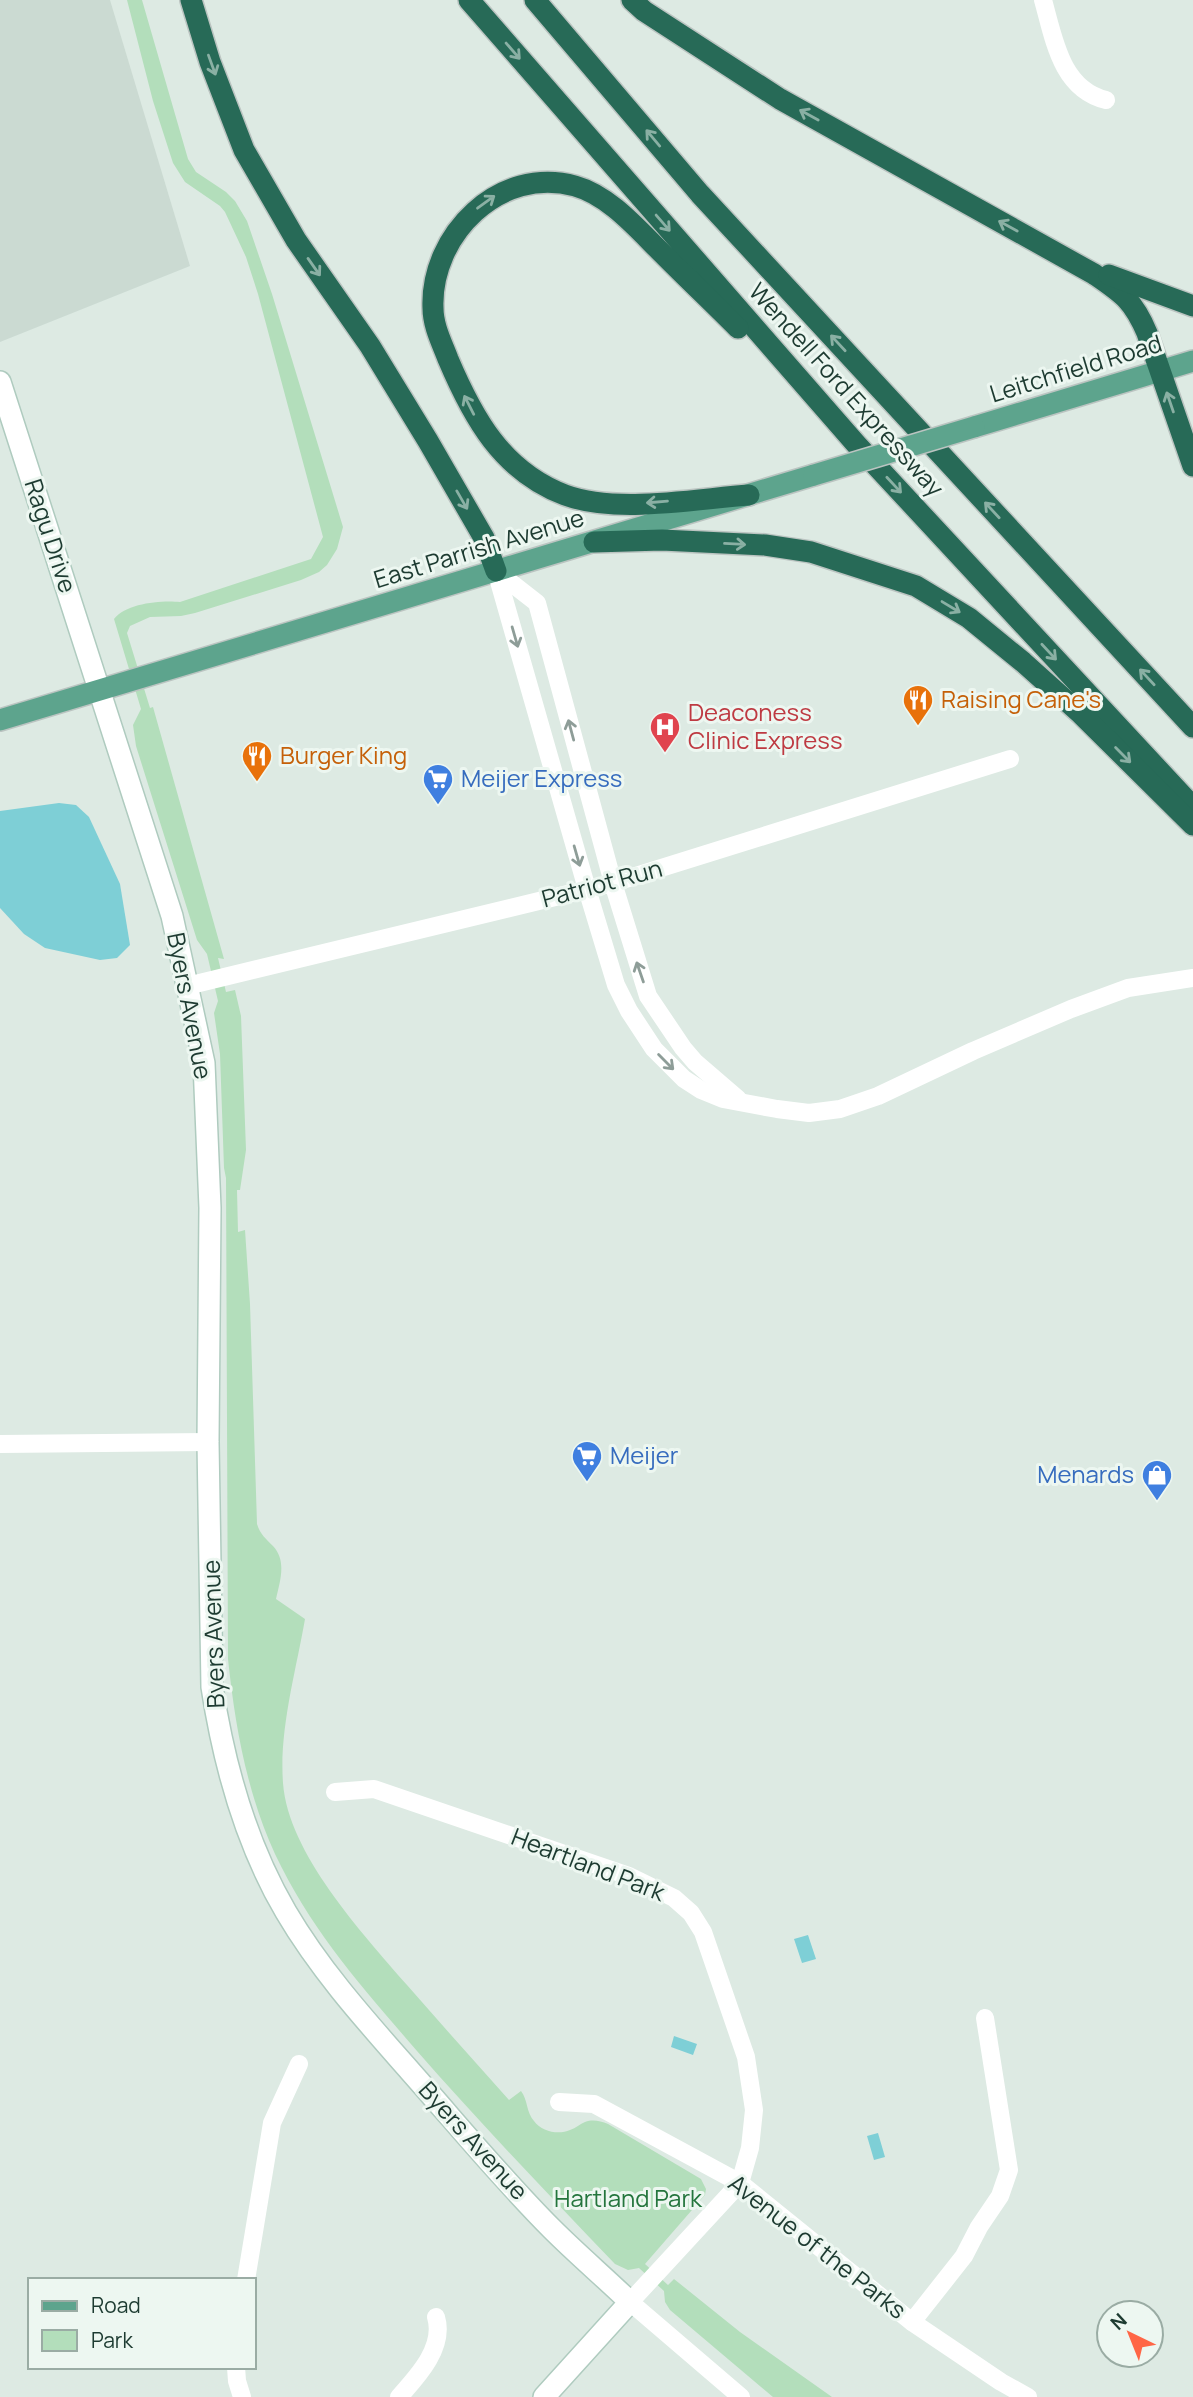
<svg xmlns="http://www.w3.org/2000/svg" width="1193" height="2397" font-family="Manrope,sans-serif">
<rect width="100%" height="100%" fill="#ddeae3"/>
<polygon fill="#cbdad2" points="0,0 110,0 190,266 0,342"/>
<path fill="#b3debb" d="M 127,0 L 142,0 L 188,159 L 196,172 L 226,192 L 235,201 L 247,221 L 272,294 L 343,527 L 337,549 L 327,565 L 319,572 L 301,580 L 195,613 L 181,616 L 150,617 L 130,626 L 127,633 L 150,708 L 153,707 L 224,959 L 218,958 L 226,992 L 235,990 L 241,1016 L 246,1150 L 240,1190 L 237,1190 L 238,1232 L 245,1230 L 250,1304 L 257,1524 C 260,1534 266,1539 273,1546 C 287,1561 280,1581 276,1599 L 305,1619 C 296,1671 279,1730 283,1783 C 288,1853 362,1933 407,1985 C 441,2024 475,2062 509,2100 L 521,2091 C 528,2100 526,2112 534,2121 C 542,2132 559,2135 570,2130 C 576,2128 580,2124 585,2122 C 593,2119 600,2121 608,2124 L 701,2179 L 706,2189 L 705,2195 L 645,2264 L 668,2285 L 674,2279 L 740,2332 L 832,2397 L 773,2397 L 670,2310 L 665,2302 L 664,2291 L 639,2268 L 628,2270 L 615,2264 C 548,2194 481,2124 417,2051 C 362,1987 312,1932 275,1854 C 247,1793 235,1726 228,1659 L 226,1178 L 224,1168 L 220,1054 L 214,1013 L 218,1001 L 207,954 L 197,940 L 136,746 L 133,725 L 141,709 L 114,619 C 126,603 162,600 180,602 L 311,559 L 323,537 L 258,294 L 246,257 L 225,212 L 220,206 L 185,182 L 173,163 L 153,101 Z"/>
<g fill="#7ecfd6">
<polygon points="59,803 76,805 89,817 120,884 130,945 117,958 100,960 45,948 24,934 0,908 0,811"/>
<polygon points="808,1935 816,1959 802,1963 794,1939"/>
<polygon points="674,2036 697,2044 693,2055 671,2047"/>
<polygon points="878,2133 885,2157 874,2160 867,2136"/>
</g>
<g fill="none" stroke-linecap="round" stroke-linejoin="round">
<g stroke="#afcbbf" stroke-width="24">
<path id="secondary" d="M 0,382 L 172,916 L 204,1063 L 210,1208 L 208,1442 L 212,1687 C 224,1765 246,1844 286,1912 C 320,1970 366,2021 410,2071 C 457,2124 502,2179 552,2229 C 577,2254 604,2277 630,2302 L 544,2397"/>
</g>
<g stroke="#bbc4c1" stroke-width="24">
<g id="primary">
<polyline points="974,427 1193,361"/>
<polyline points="0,720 814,475"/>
</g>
</g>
<g stroke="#bbc4c1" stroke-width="24">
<g id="highway">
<polyline points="191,0 210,62 244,150 296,240 370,346 428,441 484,538 496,571"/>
<polyline points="469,0 856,444 1193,807"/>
<polyline points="535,0 700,194 1193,727"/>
<path d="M 632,0 L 644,11 L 780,99 L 1094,274 C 1123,294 1133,300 1147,333 L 1193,466"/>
<polyline points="1109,275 1193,306"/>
<path d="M 738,328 C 714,304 690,281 666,257 C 640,232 611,196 575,186 C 500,165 430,235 433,308 C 433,326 442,343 448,359 C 473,418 502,471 565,495 C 616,514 695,499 749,495"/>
<polyline points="594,542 662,540 765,545 811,552 916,586 969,618 1023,662 1081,714 1193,825"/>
</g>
</g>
<g stroke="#fff" stroke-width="18">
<path d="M 1043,0 C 1054,39 1061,89 1106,100"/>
<polyline points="496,571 587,889 616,985 629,1011 654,1049 684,1079 701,1090 723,1099 777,1109 809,1113 840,1109 878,1096 973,1051 1071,1009 1128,988 1193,978"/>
<polyline points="496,571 537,603 613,883 648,996 683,1048 695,1062 738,1099"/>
<polyline points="187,986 613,883 1010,759"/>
<polyline points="0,1444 208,1442"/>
<polyline points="335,1792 374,1789 629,1876 674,1898 691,1913 703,1932 746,2057 754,2110 750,2148 740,2183 630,2302 741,2397"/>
<polyline points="559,2102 594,2104 740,2183 912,2322 1001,2382 1028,2397"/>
<polyline points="246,2280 272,2123 299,2064"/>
<polyline points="912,2322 964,2256 979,2227 1000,2196 1009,2170 985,2018"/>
<polyline points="236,2367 237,2381 242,2397"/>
<path d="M 399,2397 C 418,2376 445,2347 436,2317"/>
</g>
<use href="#secondary" stroke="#fff" stroke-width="21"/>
<use href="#primary" stroke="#5da48d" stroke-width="21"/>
<use href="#highway" stroke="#276a57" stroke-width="21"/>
<g stroke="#bbc4c1" stroke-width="24" stroke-linecap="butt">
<polyline id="primary-bridge" points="814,475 974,427"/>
</g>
<use href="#primary-bridge" stroke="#5da48d" stroke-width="21"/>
</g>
<defs><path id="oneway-shaft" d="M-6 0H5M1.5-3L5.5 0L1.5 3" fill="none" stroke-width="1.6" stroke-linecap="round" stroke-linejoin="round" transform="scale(1.75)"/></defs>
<g stroke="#8ab0a4">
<use href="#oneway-shaft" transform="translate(513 51) rotate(49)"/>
<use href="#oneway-shaft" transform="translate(212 65) rotate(70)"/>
<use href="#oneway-shaft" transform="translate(809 115) rotate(-151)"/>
<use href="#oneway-shaft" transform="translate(653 138) rotate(-130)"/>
<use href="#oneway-shaft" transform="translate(486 202) rotate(-36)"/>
<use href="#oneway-shaft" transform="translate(663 223) rotate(49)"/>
<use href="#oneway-shaft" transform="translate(1008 226) rotate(-151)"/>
<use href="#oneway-shaft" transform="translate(314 267) rotate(55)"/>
<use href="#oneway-shaft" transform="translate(838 343) rotate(-133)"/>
<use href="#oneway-shaft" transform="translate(1170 402) rotate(-109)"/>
<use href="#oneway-shaft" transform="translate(469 405) rotate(-117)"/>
<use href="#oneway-shaft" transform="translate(894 485) rotate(47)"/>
<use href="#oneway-shaft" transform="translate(462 500) rotate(60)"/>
<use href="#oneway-shaft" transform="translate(657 502) rotate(175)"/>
<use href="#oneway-shaft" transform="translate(992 510) rotate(-133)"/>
<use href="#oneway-shaft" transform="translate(735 544) rotate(3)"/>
<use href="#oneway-shaft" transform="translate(951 607) rotate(31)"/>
<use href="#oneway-shaft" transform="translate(1049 652) rotate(47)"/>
<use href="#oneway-shaft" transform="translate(1147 677) rotate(-133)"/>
<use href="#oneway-shaft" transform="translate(1123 755) rotate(45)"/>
</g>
<g stroke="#8e9d98">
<use href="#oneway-shaft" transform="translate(515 637) rotate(74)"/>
<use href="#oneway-shaft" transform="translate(571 730) rotate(-105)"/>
<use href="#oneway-shaft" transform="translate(577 856) rotate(74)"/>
<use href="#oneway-shaft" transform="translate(640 972) rotate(-109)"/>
<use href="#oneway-shaft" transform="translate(666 1062) rotate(45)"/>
</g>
<defs>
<g id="restaurant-pin" transform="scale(1.575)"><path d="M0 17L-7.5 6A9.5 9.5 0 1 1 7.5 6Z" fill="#e8710a" stroke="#edf7f1"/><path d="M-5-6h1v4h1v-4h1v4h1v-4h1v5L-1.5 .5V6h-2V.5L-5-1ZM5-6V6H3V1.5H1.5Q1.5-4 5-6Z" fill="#fff"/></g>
<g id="hospital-pin" transform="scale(1.575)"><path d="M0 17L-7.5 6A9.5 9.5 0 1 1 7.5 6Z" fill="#e0444e" stroke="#edf7f1"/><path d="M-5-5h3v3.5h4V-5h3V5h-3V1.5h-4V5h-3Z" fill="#fff"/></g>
<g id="supermarket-pin" transform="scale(1.575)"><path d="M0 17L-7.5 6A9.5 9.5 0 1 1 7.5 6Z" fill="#3f7fe0" stroke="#edf7f1"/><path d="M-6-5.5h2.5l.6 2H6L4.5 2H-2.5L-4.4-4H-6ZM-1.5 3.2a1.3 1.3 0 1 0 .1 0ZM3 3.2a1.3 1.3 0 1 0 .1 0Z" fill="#fff"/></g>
<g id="shop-pin" transform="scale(1.575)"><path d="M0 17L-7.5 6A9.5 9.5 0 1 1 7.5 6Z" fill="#3f7fe0" stroke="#edf7f1"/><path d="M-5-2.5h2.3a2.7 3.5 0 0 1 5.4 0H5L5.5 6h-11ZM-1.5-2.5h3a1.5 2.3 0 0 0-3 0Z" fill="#fff"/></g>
</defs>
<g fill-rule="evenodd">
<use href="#restaurant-pin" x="918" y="700"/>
<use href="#hospital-pin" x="665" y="727"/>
<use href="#restaurant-pin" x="257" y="756"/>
<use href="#supermarket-pin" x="438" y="779"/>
<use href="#supermarket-pin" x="587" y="1456"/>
<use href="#shop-pin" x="1157" y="1475"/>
</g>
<g text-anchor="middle" stroke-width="6" stroke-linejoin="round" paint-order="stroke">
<g font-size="24" fill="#1d3b31" stroke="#edf7f1">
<text transform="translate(1076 369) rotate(-17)" y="8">Leitchfield Road</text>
<text transform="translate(846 390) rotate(48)" y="8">Wendell Ford Expressway</text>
<text transform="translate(50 536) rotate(72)" y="8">Ragu Drive</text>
<text transform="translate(479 549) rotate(-17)" y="8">East Parrish Avenue</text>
<text transform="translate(602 884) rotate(-15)" y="8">Patriot Run</text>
<text transform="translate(189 1006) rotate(79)" y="8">Byers Avenue</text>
<text transform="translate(214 1634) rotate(-92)" y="8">Byers Avenue</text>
<text transform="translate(588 1865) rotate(21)" y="8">Heartland Park</text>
<text transform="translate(473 2141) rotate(48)" y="8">Byers Avenue</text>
<text transform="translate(817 2247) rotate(38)" y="8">Avenue of the Parks</text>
</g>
<g font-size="24" fill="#c56008" stroke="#edf7f1" text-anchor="start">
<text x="941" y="708">Raising Cane's</text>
<text x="280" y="764">Burger King</text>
</g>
<g font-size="24" fill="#be3a42" stroke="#edf7f1" text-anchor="start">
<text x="688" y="721">Deaconess<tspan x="688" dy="28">Clinic Express</tspan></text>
</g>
<g font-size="24" fill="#366cbe" stroke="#edf7f1" text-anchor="start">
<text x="461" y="787">Meijer Express</text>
<text x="610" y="1464">Meijer</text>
<text x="1134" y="1483" text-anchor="end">Menards</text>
</g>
<g font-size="24" fill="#24753d" stroke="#edf7f1">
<text x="628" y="2207">Hartland Park</text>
</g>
</g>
<rect x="28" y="2278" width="228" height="91" fill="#edf7f1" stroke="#9aaca4" stroke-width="2"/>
<rect x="42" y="2301" width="35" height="10" fill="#5da48d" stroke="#9aaca4" stroke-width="2"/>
<text x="91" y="2313" font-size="21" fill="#1d3b31">Road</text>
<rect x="42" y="2330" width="35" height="21" fill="#b3debb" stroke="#9aaca4" stroke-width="2"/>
<text x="91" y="2348" font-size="21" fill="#1d3b31">Park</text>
<g transform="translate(1130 2334) rotate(317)"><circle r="33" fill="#edf7f1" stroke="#9aaca4" stroke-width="2"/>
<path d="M0-5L12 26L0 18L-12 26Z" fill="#ff6646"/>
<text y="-10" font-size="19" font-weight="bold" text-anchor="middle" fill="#1d3b31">N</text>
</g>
</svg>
